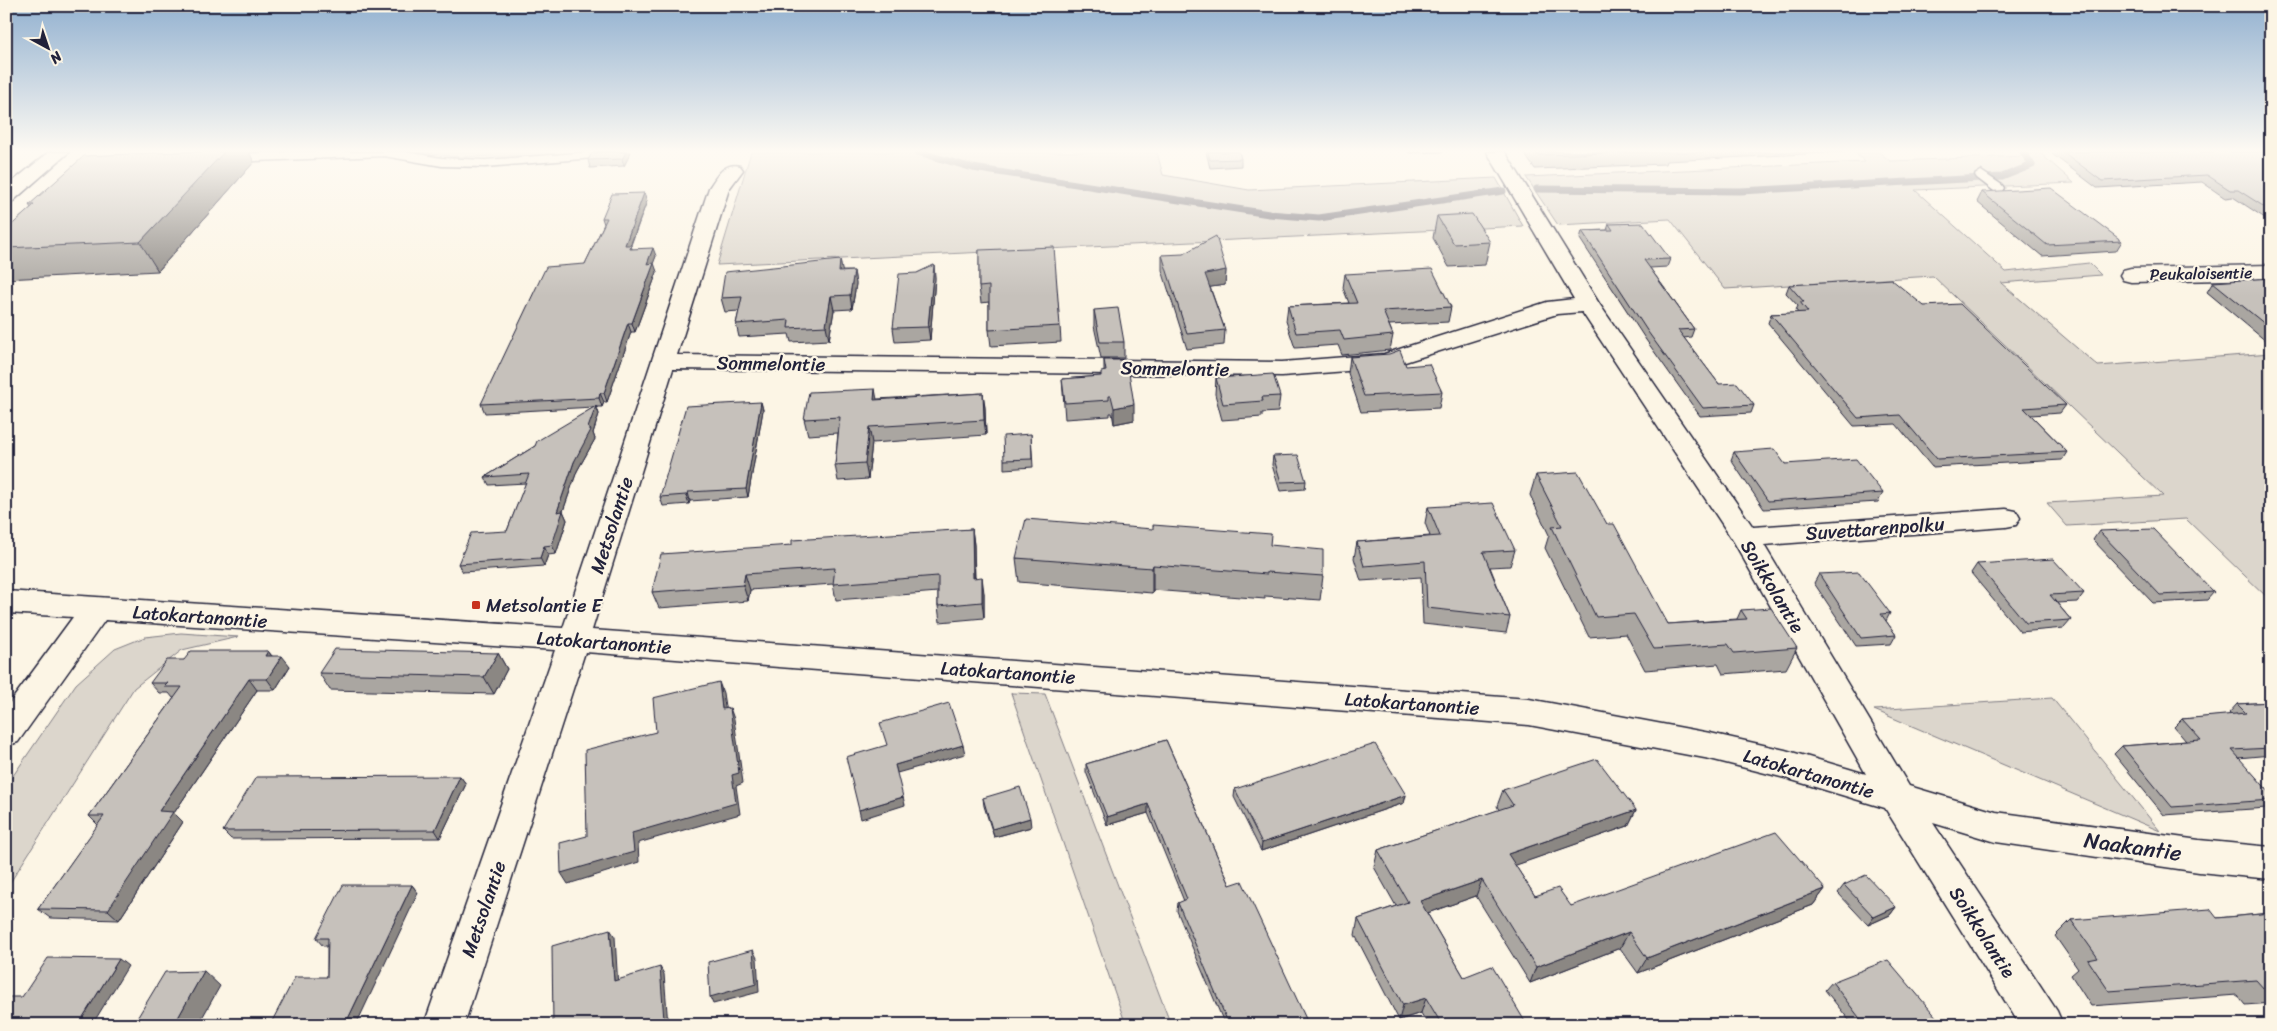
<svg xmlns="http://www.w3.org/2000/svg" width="2277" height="1031" font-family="Sriracha,sans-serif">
<rect width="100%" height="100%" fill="#fcf5e5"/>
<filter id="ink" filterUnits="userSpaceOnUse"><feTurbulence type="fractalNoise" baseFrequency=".02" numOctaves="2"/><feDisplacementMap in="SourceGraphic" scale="10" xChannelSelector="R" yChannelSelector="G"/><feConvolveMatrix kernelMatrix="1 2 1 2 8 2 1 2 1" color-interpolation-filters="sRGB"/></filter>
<g filter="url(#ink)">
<g fill="#dcd6cc" stroke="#7f7c84">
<polygon points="416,152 549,152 547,155 459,157"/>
<polygon points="751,152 1157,152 1163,175 1249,190 1496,178 1523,226 717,265"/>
<polygon points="1854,152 1879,152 1890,161 2025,156 2021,152 2039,152 2074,183 1915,190 2006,272 2089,263 2101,275 2001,283 2098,366 2271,353 2271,601 2186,519 2067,526 2047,503 2163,496 1933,276 1725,289 1670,219 1558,225 1526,177 1865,162"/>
<polygon points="181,633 238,637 182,650 134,688 6,889 6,786 76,684 115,649 145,637"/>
<polygon points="1011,693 1045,694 1171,1025 1126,1025"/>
<polygon points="2052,698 2160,831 1874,710"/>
</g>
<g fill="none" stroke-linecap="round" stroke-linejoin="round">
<g stroke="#78757e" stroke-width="7">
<polyline points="918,152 973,168 1269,214 1319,218 1503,191"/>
<polyline points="1537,189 1740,191 2002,177 2032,165 2023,152"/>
</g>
<g stroke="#22223b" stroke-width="3">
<g id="service">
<polygon points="293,152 405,152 442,158 485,160 590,152 624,152 618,156 485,167 442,166 384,156 230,162 224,158 230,154"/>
<polygon points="1981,171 2002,185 2004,188 2002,191 1994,191 1977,178 1975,175"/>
</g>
</g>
<g stroke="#22223b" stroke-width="3">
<g id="minor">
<polygon points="49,152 69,152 13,201 6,203 6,187"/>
<path d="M 1487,152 L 1505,152 L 1600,305 L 1753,527 L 2006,509 L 2016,511 L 2020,518 L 2016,525 L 2006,527 L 1764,545 L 1909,786 L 1996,812 L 2199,840 L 2271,847 L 2271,879 L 2199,872 L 1996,842 L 1933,823 L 2057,1011 L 2063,1025 L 2020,1025 L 1885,808 L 1785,778 L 1710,759 L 1529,725 L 585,652 L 464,1025 L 424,1025 L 555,650 L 105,620 L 18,742 L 6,746 L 6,708 L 73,617 L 6,613 L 6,591 L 563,628 L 709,188 C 717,176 724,162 740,166 L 743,170 L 729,189 L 677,355 L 1282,362 L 1384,354 L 1547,302 L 1574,299 ZM 1582,312 L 1734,542 L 1866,774 L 1785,750 L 1710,733 L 1529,699 L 592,630 L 673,369 L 1282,376 L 1386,368 L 1557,314 Z"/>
<polygon points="2271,265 2271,279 2131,282 2123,280 2120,275 2123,270 2131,268"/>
</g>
</g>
<use href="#service" fill="#fcf5e5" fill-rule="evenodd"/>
<use href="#minor" fill="#fcf5e5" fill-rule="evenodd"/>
</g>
<g fill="#aaa6a1" stroke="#22223b">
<polygon points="176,152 264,152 249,152 254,162 158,271 6,279 6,230 31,208 29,205"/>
<polygon points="606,152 631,152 624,166 590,168 588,160"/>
<polygon points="1206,152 1239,152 1241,159 1241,166 1210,168"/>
<polygon points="1408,152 1443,152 1409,153"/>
<polygon points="1523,152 1845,152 1666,161 1665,164 1535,169"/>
<polygon points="2054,152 2271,152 2271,222 2233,197 2225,198 2202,182 2097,188 2052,154"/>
<polygon points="1982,192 2122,241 2116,251 2042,256 1977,202"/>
<polygon points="644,193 647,201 631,245 632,249 656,256 653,263 657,272 635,332 631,332 607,402 604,402 602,407 597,407 599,414 593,433 595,439 577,471 563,511 567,520 556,554 548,555 544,566 463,572 458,564 507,531 526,483 489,485 485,477 535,446 594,407 485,413 481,404 585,264 604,224 602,218"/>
<polygon points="1437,216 1490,242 1485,265 1449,267 1433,238"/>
<polygon points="1609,224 1670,259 1667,267 1650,268 1694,329 1691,337 1684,338 1719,384 1754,405 1751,413 1700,416 1646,340 1580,239 1582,231 1607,230"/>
<polygon points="979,250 1060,326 1061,342 991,346 989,330 989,302 981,303 979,287"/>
<polygon points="1162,255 1226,270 1225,285 1210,287 1225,330 1224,345 1187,349 1162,270"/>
<polygon points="840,260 842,271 854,271 856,284 852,309 834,310 829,340 791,342 789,334 739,337 736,324 739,311 725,312 721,298"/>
<polygon points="934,265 935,278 930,340 895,342 893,328 917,273"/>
<polygon points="1345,274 1451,307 1448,322 1389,325 1393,335 1390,350 1342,355 1338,345 1295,348 1286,321 1288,306 1349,303 1343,288"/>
<polygon points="2271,278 2271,342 2267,342 2207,292 2213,282"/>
<polygon points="1789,285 1924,306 2066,405 2060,413 2031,415 2067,452 2062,460 1932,467 1896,424 1854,426 1768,323 1771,314 1798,313 1796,310 1798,306 1786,293"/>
<polygon points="1094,310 1124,342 1124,358 1101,358 1094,326"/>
<polygon points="1350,357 1442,392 1439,408 1361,412 1348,373"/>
<polygon points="1104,360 1134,420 1114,424 1112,413 1110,413 1110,416 1065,419 1062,379 1101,376 1104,371"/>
<polygon points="1216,378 1280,396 1278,412 1262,413 1262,417 1222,420 1215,394"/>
<polygon points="983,393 985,408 986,435 872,443 868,479 838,481 835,465 838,433 808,435 804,419 877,399"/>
<polygon points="761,402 763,410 748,497 690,501 689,504 663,506 660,497"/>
<polygon points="1031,434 1033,467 1004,469 1004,460"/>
<polygon points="1734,452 1785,464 1883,493 1878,502 1764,509 1731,460"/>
<polygon points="1273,456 1306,481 1305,489 1280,491 1272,465"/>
<polygon points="1536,475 1607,524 1668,624 1737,619 1741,610 1797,648 1786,669 1723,674 1718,664 1645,670 1626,634 1589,637 1545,548 1549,535 1530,495"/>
<polygon points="1428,507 1515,550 1510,566 1490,567 1510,617 1506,633 1423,624 1421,577 1361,581 1354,558 1357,542 1430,536 1425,523"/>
<polygon points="972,529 974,545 975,577 984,593 984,618 940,622 938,606 938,592 836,600 833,584 750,590 748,601 659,608 652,592 792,545"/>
<polygon points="2099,531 2214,592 2207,600 2153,603 2093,540"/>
<polygon points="1270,545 1323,576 1320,600 1265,596 1265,599 1153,590 1152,593 1019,582 1016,558"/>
<polygon points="1977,564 2084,593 2077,602 2057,603 2071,620 2064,628 2020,632 1971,573"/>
<polygon points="1819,574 1890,613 1886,621 1896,635 1891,644 1856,646 1814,583"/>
<polygon points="268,651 272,656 290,666 275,690 257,690 174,813 183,822 119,920 50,918 38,909 98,825 89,816 174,698 173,698 169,693 159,693 150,683 184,660"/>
<polygon points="498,653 507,669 494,694 330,690 319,673"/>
<polygon points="2271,702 2271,755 2238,758 2271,794 2271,804 2267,808 2164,815 2114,754 2122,746 2186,741 2174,727 2182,719 2231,715 2229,713 2237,704"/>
<polygon points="1166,740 1230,885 1307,1021 1307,1025 1225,1025 1177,911 1178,903 1184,901 1148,813 1107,825 1086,772 1086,764"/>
<polygon points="460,776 466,784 440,838 231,839 223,831"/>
<polygon points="1235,789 1406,795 1404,803 1261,851 1234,797"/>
<polygon points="1503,790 1636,810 1628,826 1515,865 1535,896 1571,906 1825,889 1813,905 1638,973 1620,948 1530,983 1476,896 1427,913 1464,977 1527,1025 1428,1025 1421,1013 1399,1020 1355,935 1358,919 1396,906 1374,867 1378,850 1499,810 1497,806"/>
<polygon points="983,798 1031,827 994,837 984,806"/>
<polygon points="412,885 418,893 327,977 327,946 323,946 316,938"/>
<polygon points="1844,885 1896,907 1890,915 1868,925 1838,893"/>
<polygon points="2271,913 2271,1003 2245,1005 2237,995 2091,1006 2071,975 2078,969 2055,936 2071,920 2217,918"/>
<polygon points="1832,982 1943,1025 1853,1025 1825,990"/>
</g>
<g fill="#8b8783" stroke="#22223b">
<polygon points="224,152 249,152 254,162 158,271 140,242"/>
<polygon points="626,152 631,152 624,166 622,159"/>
<polygon points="644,193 647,201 627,254 625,245"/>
<polygon points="653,248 656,256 650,272 647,264"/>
<polygon points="840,260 843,274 839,272"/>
<polygon points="654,263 657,272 635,332 632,323"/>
<polygon points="934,265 935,278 930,340 928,327"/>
<polygon points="1226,270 1225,285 1205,288 1205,274"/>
<polygon points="854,271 856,284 852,309 850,295"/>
<polygon points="831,296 834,310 829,340 826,326"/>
<polygon points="628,323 631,332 607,402 604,393"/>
<polygon points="875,389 878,405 874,400"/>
<polygon points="600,393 604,402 602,407 599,398"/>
<polygon points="983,393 985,408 986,435 984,420"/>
<polygon points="761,402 763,410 748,497 746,489"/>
<polygon points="1134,404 1134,420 1114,424 1114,408"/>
<polygon points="596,406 599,414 593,433 595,439 577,471 563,511 567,520 556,554 552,545 557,512 574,462"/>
<polygon points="869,427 872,443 868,479 865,463"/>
<polygon points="688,492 690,501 689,504 686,495"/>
<polygon points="972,529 974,545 975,594 973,578"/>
<polygon points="544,546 548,555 544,566 540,558"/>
<polygon points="1153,565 1153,590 1152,593 1152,568"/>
<polygon points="745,574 750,590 748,601 743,585"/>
<polygon points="982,577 984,593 984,618 982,602"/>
<polygon points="268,651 276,662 265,656"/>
<polygon points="498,653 507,669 494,694 484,677"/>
<polygon points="282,656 290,666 275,690 267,679"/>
<polygon points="249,679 257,690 174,813 183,822 119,920 108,910 159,811"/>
<polygon points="719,682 723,693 727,720 722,709"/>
<polygon points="730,708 734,719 743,783 736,786 740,814 638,843 639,862 568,884 561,873 732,775"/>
<polygon points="963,745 965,754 897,773 895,765"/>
<polygon points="460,776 466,784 440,838 435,830"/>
<polygon points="1406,795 1404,803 1261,851 1262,843"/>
<polygon points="903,797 905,805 861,819 859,810"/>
<polygon points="1148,804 1148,813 1107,825 1107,817"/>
<polygon points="1636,810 1628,826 1502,870 1508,854"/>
<polygon points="1030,818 1031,827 994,837 992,829"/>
<polygon points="1482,880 1476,896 1416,917 1420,901"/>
<polygon points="412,885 418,893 356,1025 345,1025"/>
<polygon points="1825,889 1813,905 1638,973 1647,958"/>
<polygon points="1896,907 1890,915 1868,925 1874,917"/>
<polygon points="610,929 615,937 618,988 614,981"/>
<polygon points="1629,932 1620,948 1530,983 1536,967"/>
<polygon points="753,950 757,958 759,992 713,1004 710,997"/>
<polygon points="119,959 128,966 92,1025 78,1025"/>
<polygon points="660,967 664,974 668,1025 647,1025"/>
<polygon points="204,971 220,986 198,1025 174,1025"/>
<polygon points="1426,998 1421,1013 1399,1020 1403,1005"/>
<polygon points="1307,1021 1307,1025 1298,1025"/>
</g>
<g fill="#c6c1bb" stroke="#22223b">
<polygon points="176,152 224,152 140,242 6,248 6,230 34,205 29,205 84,156"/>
<polygon points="606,152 626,152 622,159 588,160 592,153"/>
<polygon points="1208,152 1239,152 1241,159 1210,160"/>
<polygon points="1535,152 1647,152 1538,155"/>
<polygon points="2063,152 2271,152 2271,211 2238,190 2230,190 2207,175 2102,181"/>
<polygon points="2051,188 2122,241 2047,245 1982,192"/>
<polygon points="644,193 625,245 631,245 630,249 653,248 647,264 654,263 632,323 628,323 604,393 600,393 599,398 481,404 546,267 585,264 607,218 602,218 612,194"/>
<polygon points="1472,214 1490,242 1454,244 1437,216"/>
<polygon points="1643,223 1670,259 1644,260 1694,329 1678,330 1719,384 1737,383 1754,405 1703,408 1648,332 1582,231 1613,230 1609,224"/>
<polygon points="1216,236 1226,270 1205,274 1225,330 1187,334 1162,255 1183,254"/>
<polygon points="1054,247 1060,326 989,330 989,286 979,287 979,250"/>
<polygon points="840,260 839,272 854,271 850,295 831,296 826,326 788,328 789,320 736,324 742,297 721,298 725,272"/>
<polygon points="934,265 928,327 893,328 899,274 917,273"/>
<polygon points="1432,269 1451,307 1383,311 1393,335 1344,340 1340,330 1296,333 1288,306 1357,303 1345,274"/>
<polygon points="2271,278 2271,329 2213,282"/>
<polygon points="1891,279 1924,306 1960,304 2066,405 2024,408 2067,452 1937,459 1900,415 1858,418 1771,314 1808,312 1800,302 1804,302 1789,285"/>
<polygon points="1118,308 1124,342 1100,342 1094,310"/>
<polygon points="1400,350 1406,366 1429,364 1442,392 1364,396 1350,357 1389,354"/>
<polygon points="1104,360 1127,360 1134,404 1114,408 1111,396 1109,396 1109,400 1065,403 1062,379 1101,376 1101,372 1106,371"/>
<polygon points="1273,374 1280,396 1262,397 1263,401 1223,404 1216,378"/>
<polygon points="875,389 874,400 983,393 984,420 869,427 865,463 835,465 840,417 804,419 809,392"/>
<polygon points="761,402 746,489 688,492 686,495 660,497 686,406"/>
<polygon points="596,406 588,428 591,430 574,462 557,512 563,511 552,545 544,546 540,558 458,564 471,533 507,531 529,474 485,477 535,446 537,441"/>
<polygon points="1031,434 1032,459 1004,460 1003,436"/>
<polygon points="1774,449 1785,464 1856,459 1883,493 1768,501 1734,452"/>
<polygon points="1298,455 1306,481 1281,482 1273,456"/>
<polygon points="1578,472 1607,524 1614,524 1668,624 1747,619 1741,610 1771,608 1797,648 1734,653 1728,644 1654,649 1634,614 1596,617 1552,527 1562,526 1536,475"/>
<polygon points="1493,503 1515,550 1483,552 1510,617 1427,608 1425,561 1364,566 1357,542 1440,536 1428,507"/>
<polygon points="1026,519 1153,529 1153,525 1271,534 1270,545 1323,550 1323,576 1267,572 1267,574 1153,565 1152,568 1016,558"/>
<polygon points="972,529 973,578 982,577 982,602 938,606 938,576 833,584 835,568 745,574 743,585 652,592 661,554 792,545 792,540"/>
<polygon points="2153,529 2214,592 2160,595 2099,531"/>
<polygon points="2053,559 2084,593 2050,595 2071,620 2026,623 1977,564"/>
<polygon points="1859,572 1890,613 1881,614 1896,635 1861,638 1819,574"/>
<polygon points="335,649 498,653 484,677 319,673"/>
<polygon points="191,651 268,651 265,656 282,656 267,679 249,679 159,811 173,812 108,910 38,909 104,816 89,816 182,687 164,687 168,683 150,683 167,660 184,660"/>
<polygon points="719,682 722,709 730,708 739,773 732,775 736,803 632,833 634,852 561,873 560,843 587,836 585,750 656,732 653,698"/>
<polygon points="2271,702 2271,748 2232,750 2271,794 2271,800 2172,807 2122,746 2201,740 2182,719 2246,713 2237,704"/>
<polygon points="949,703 963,745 895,765 903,797 859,810 846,757 887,745 880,723"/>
<polygon points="1166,740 1230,885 1242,881 1307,1021 1298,1025 1229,1025 1178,903 1187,899 1148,804 1107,817 1086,764"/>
<polygon points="1375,744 1406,795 1262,843 1235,789"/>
<polygon points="1597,759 1636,810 1508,854 1535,896 1558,888 1571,906 1776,832 1825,889 1647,958 1629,932 1536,967 1482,880 1420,901 1464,977 1492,966 1527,1025 1442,1025 1426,998 1403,1005 1358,919 1408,902 1378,850 1513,805 1503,790"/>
<polygon points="460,776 435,830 223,831 256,777"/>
<polygon points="1020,787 1030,818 992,829 983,798"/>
<polygon points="1866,875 1896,907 1874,917 1844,885"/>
<polygon points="343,885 412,885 345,1025 270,1025 295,977 327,977 328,938 316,938"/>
<polygon points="2210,909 2217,918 2271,913 2271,990 2265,990 2256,980 2109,991 2088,960 2098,958 2071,920"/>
<polygon points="610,929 614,981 660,967 664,1020 647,1025 553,1025 552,946"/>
<polygon points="753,950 756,984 710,997 708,962"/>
<polygon points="48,958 119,959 78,1025 6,1025 6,997 22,997"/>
<polygon points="1888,960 1943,1025 1865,1025 1832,982"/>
<polygon points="204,971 174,1025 133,1025 165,972"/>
</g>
</g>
<linearGradient id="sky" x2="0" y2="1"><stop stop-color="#92b1d0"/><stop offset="0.51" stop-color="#fefaf3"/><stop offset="1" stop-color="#fefaf3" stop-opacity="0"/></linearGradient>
<rect width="2277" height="296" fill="url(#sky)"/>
<rect fill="#c8321e" stroke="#fcf5e5" stroke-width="2" x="471" y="600" width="10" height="10" rx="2.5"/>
<g text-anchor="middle" stroke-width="4.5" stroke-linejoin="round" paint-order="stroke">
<g font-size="16" fill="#22223b" stroke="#fcf5e5">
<text transform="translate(2201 273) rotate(-1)" y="6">Peukaloisentie</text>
</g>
<g font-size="19" fill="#22223b" stroke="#fcf5e5">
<text transform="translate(771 363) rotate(1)" y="7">Sommelontie</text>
<text transform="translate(1175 368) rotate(1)" y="7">Sommelontie</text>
<text transform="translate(611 525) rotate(-72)" y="7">Metsolantie</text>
<text transform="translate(1875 528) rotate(-4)" y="7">Suvettarenpolku</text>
<text transform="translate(1773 586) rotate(59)" y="7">Soikkolantie</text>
<text transform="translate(200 616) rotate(4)" y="7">Latokartanontie</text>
<text transform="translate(604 642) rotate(4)" y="7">Latokartanontie</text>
<text transform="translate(1008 672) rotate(4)" y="7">Latokartanontie</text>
<text transform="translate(1412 703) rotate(4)" y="7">Latokartanontie</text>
<text transform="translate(1809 773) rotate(16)" y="7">Latokartanontie</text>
<text transform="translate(483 909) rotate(-71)" y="7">Metsolantie</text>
<text transform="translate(1983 932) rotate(57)" y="7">Soikkolantie</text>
</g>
<g font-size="19" fill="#22223b" stroke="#fcf5e5" text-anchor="start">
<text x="486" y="612">Metsolantie E</text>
</g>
<g font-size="22" fill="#22223b" stroke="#fcf5e5">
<text transform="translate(2133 846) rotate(8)" y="8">Naakantie</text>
</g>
</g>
<rect width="2277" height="1031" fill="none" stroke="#fcf5e5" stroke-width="25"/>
<rect x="12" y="12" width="2252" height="1006" fill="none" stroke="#22223b" stroke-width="2" filter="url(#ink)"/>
<g transform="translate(48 48) rotate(140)" stroke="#fcf5e5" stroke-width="4" paint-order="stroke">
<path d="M0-4L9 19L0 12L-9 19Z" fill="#22223b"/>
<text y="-8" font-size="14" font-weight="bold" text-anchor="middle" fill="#22223b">N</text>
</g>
</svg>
